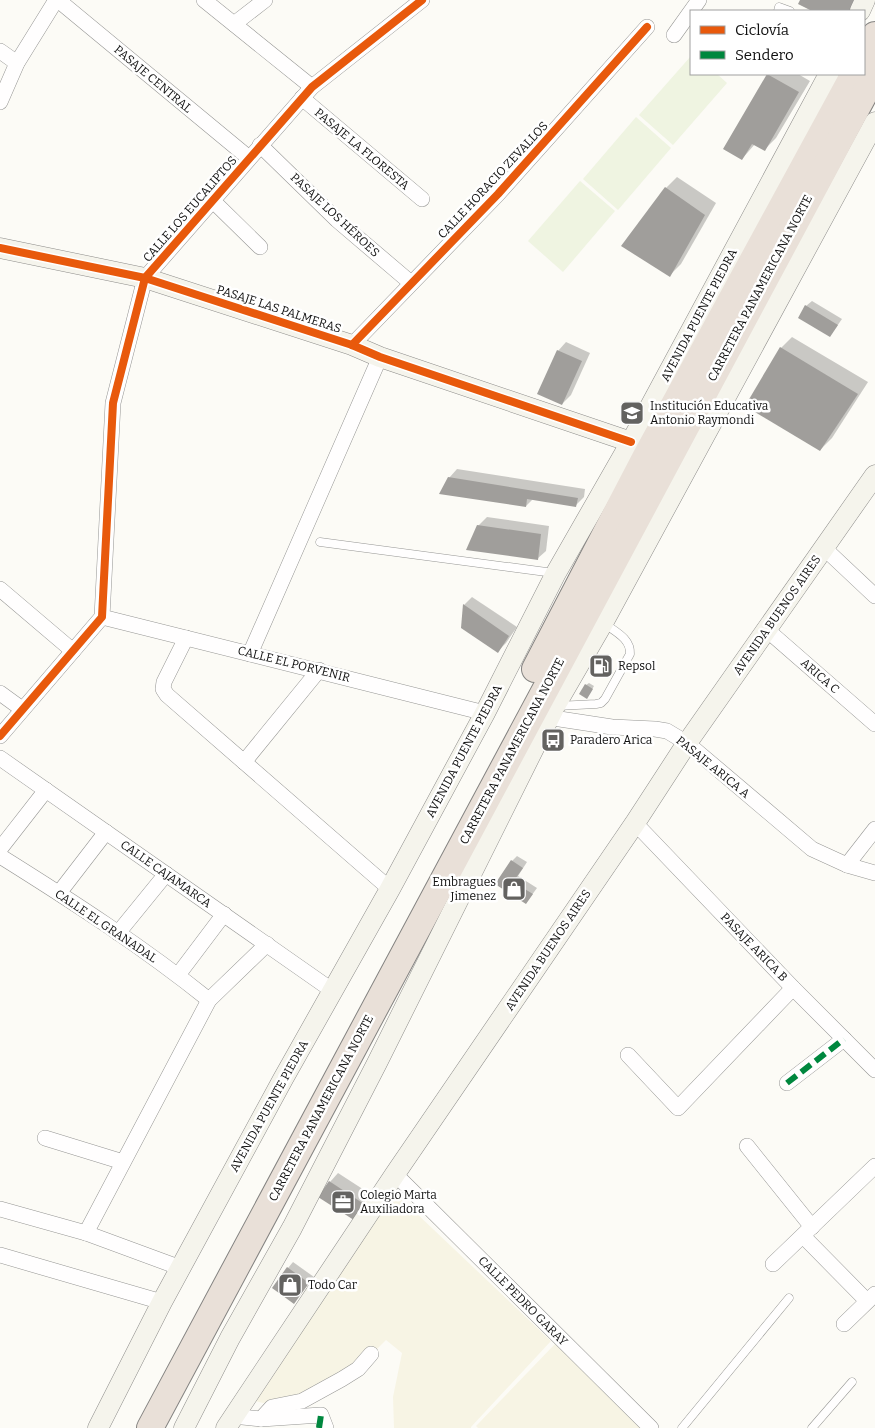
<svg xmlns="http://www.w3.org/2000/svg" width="875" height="1428" font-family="Bitter,serif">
<rect width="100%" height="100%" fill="#fcfbf6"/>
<g fill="#f7f4e4">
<polygon points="394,1192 551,1341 471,1427 471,1428 394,1428 393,1397 402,1353 386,1340 358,1368 285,1401 263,1403 251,1400"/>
<polygon points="555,1344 641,1428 478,1428 476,1426"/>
</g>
<g fill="#eff4e1">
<polygon points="691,56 691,74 717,74 727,83 673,145 639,115"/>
<polygon points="636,117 671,148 618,210 583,179"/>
<polygon points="580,181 615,211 563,272 528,241"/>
</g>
<g fill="#0003">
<polygon points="769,74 798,74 810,81 776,138 764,150 755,144 742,159 725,149"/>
<polygon points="677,177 716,203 681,264 669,276 666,188"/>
<polygon points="812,301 842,319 830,336 806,306"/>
<polygon points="792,337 868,382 832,438 820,450 781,348"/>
<polygon points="566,342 590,353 571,395 562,404 558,351"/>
<polygon points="457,469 585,489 584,497 575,506 533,499 526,506 449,478"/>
<polygon points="487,517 549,526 546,551 537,559 478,526"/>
<polygon points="472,597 517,627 506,643 498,651 464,605"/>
<polygon points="603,657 609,660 604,670 601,659"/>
<polygon points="589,683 594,686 589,695 586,685"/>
<polygon points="517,856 527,862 518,876 537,888 526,903 497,884 512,861"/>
<polygon points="338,1173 375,1197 365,1212 330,1182"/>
<polygon points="293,1262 314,1277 294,1302 288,1268"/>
</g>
<g fill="#a09e9b">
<polygon points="800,0 856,0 850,11 812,11 798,4"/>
<polygon points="767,74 799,92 765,151 752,144 742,160 723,149"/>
<polygon points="665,187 705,215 670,277 621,246"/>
<polygon points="805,305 838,325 830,337 798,318"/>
<polygon points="780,347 858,394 820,451 745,406"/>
<polygon points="557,350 582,361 562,405 537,394"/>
<polygon points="448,477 578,498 576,507 527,499 526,507 439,494"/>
<polygon points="477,525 541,534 538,560 466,550"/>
<polygon points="463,604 509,636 498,653 461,628"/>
<polygon points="600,658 608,663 602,673 594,669"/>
<polygon points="585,684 593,689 587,699 579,694"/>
<polygon points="511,860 523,868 513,882 533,894 526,904 495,884"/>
<polygon points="329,1181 367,1206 357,1222 318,1197"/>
<polygon points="287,1267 309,1283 294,1304 272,1288"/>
</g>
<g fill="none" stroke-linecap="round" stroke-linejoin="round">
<g stroke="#969694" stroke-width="9">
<g id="lane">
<polyline points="778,11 779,7 790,11"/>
<polyline points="320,542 554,573"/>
<path d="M 557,706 L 596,704 L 601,703 L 605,699 L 630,654 C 631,639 616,632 605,624"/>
<polyline points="682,1428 789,1298"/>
<polyline points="812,1428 852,1382"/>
</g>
</g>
<g stroke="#969694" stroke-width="16">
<g id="street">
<polyline points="58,0 249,158"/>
<polyline points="204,0 312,87"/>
<polyline points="234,24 265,0"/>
<polyline points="674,35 699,0"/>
<polyline points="0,51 17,63"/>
<polyline points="302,98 422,199"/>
<polyline points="0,102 17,63 56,0"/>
<polyline points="260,145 337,220 411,283"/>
<polyline points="212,200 260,247"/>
<polyline points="352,345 498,194 647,27"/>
<polyline points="824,548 875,596"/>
<polyline points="0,589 73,651"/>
<polyline points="102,617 485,713"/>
<polyline points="766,629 875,724"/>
<polyline points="186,638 164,682 163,689 167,695 390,889"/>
<polyline points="250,654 380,357"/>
<polyline points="0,693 22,709"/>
<polyline points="540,716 612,727 655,729 667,731 687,743 812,849 847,865 875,873"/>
<polyline points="0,736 102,617 113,403 145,278 312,87 422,0"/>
<polyline points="0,758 333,991"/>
<polyline points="244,762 319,670"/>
<polyline points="635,823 793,988 875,1070"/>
<polyline points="0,849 46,790"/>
<path d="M 0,856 C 72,901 143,947 209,1000"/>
<polyline points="847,865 875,829"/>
<polyline points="59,893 106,832"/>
<polyline points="118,933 166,874"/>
<polyline points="178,975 224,914"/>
<polyline points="628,1055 678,1108 793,988"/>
<polyline points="787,1083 844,1039"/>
<polyline points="45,1138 123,1162"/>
<polyline points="747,1146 812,1227"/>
<polyline points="395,1174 651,1428"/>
<polyline points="0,1209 86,1233 181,1268"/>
<polyline points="86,1233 209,1000 267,944"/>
<polyline points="803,1236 867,1301"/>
<polyline points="0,1255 162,1302"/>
<polyline points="773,1264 875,1166"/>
<polyline points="844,1324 875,1294"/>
<polyline points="233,1416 261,1419 321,1415 326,1428"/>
<polyline points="261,1419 272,1407 302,1401 342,1379 358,1369 371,1354"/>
</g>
</g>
<g stroke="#8d8c8a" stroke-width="21">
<g id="secondary">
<polyline points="860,11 865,0"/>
<polyline points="0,248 145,278 352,345 380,357 631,442"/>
<polyline points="98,1428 162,1302 283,1079 390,889 485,713 556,573 631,442 829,74"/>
<polyline points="184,1428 230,1338 292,1228 377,1063 555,706 603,623 875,122"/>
<polyline points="226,1428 395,1174 635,823 687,743 875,475"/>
</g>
</g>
<g stroke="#848381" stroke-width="28">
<g id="highway">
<polyline points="864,55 875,35"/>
<polyline points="535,669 646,456 854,74"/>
<polyline points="150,1428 875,74"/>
</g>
</g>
<use href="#lane" stroke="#fffefe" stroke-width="8"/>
<use href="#street" stroke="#fffefe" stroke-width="15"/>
<use href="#secondary" stroke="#f5f4ec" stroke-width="20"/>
<use href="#highway" stroke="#e9e0d8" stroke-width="26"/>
<g stroke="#00873e" stroke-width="6" stroke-dasharray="12 6" stroke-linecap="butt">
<polyline points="787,1083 844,1039"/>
<polyline points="319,1428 321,1415"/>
</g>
<g stroke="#fff" stroke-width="11">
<g id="cycleway">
<polyline points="0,248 145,278 352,345 380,357 631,442"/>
<polyline points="352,345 498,194 647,27"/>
<polyline points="0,736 102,617 113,403 145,278 312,87 422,0"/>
</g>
</g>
<use href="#cycleway" stroke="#e8590c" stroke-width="8"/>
</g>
<defs>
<g id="school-square" transform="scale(1.25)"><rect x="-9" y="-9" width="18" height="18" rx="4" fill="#636260" stroke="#fff"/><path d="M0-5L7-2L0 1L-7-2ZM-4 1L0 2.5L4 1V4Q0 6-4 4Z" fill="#fff"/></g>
<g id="fuel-square" transform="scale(1.25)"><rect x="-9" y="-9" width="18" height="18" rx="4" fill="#636260" stroke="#fff"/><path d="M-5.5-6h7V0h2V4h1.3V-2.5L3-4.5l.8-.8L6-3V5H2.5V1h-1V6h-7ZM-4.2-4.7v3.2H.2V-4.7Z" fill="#fff"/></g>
<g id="bus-square" transform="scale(1.25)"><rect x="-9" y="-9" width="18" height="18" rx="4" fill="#636260" stroke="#fff"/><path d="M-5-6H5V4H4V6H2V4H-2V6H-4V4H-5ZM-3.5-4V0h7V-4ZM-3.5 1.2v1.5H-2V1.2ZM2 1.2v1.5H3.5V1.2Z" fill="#fff"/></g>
<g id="shop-square" transform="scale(1.25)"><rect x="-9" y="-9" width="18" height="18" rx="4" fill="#636260" stroke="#fff"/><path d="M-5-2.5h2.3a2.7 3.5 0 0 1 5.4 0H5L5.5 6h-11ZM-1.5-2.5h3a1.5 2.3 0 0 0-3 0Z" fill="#fff"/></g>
<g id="office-square" transform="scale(1.25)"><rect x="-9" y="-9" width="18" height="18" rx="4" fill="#636260" stroke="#fff"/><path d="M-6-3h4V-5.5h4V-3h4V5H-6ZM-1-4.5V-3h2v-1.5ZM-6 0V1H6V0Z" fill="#fff"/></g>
</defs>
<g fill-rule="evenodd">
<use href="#school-square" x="632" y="413"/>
<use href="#fuel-square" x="601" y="666"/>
<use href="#bus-square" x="553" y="740"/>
<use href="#shop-square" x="514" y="889"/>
<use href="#office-square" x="343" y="1202"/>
<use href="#shop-square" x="290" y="1285"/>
</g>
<g text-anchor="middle" stroke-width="5" stroke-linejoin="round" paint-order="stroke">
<g font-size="12" fill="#101010" stroke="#fff">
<text transform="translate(153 79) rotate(40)" y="4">PASAJE CENTRAL</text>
<text transform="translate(362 149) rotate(40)" y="4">PASAJE LA FLORESTA</text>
<text transform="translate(493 180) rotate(-47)" y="4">CALLE HORACIO ZEVALLOS</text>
<text transform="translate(190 209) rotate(-49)" y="4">CALLE LOS EUCALIPTOS</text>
<text transform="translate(335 215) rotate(43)" y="4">PASAJE LOS HÉROES</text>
<text transform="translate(760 288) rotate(-62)" y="4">CARRETERA PANAMERICANA NORTE</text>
<text transform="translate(279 309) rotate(18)" y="4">PASAJE LAS PALMERAS</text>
<text transform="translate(699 315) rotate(-62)" y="4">AVENIDA PUENTE PIEDRA</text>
<text transform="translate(777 615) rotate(-55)" y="4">AVENIDA BUENOS AIRES</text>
<text transform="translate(294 664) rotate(14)" y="4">CALLE EL PORVENIR</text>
<text transform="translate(820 676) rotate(41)" y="4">ARICA C</text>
<text transform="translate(464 751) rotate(-62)" y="4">AVENIDA PUENTE PIEDRA</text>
<text transform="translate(512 751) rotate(-62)" y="4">CARRETERA PANAMERICANA NORTE</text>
<text transform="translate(713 767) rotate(39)" y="4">PASAJE ARICA A</text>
<text transform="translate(166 874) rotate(35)" y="4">CALLE CAJAMARCA</text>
<text transform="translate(106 926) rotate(34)" y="4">CALLE EL GRANADAL</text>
<text transform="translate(754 947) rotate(46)" y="4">PASAJE ARICA B</text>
<text transform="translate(548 950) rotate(-56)" y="4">AVENIDA BUENOS AIRES</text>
<text transform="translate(269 1106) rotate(-61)" y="4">AVENIDA PUENTE PIEDRA</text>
<text transform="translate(321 1108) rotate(-62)" y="4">CARRETERA PANAMERICANA NORTE</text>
<text transform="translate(523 1301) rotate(45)" y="4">CALLE PEDRO GARAY</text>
</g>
<g font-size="12" fill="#101010" stroke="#fff" text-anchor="start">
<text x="650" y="410">Institución Educativa<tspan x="650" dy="14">Antonio Raymondi</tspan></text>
<text x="618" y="670">Repsol</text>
<text x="570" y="744">Paradero Arica</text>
<text x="496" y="886" text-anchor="end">Embragues<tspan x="496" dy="14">Jimenez</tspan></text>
<text x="360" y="1199">Colegio Marta<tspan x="360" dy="14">Auxiliadora</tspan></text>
<text x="308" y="1289">Todo Car</text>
</g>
</g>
<rect x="690" y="10" width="175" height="65" fill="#ffffff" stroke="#9f9f9f"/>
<rect x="700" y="26" width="25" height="8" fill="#e8590c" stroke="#9f9f9f"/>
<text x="735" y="35" font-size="15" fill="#101010">Ciclovía</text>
<rect x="700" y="51" width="25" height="8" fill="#00873e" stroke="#9f9f9f"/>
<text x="735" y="60" font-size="15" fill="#101010">Sendero</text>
</svg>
